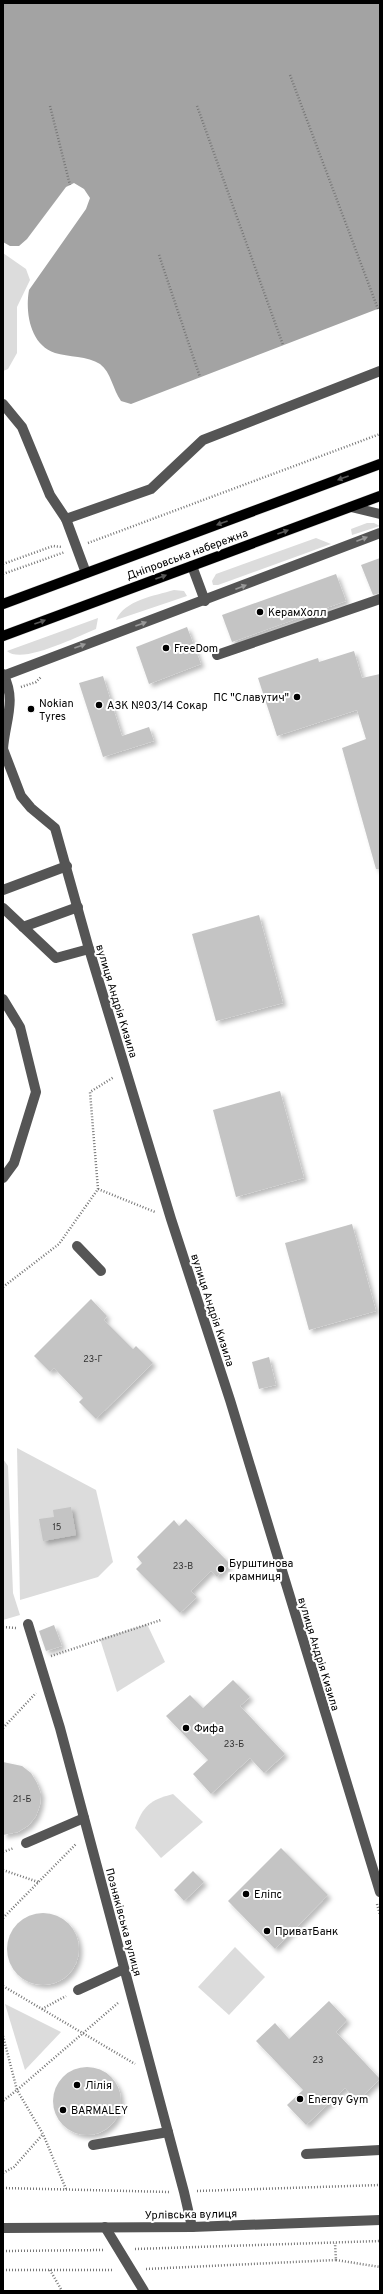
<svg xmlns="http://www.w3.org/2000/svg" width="383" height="2294" font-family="Overpass,sans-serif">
<defs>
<filter id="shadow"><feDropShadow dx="3.5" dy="3.5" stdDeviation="2" flood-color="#0004"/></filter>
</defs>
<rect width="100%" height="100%" fill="#fff"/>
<g fill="#dcdcdc">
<polygon points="3,253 26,269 30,280 17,307 17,353 8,369 3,371"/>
<polygon points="367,523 374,523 380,526 352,535 351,529"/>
<polygon points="316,538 331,544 218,585 213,585 212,581 216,574"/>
<path d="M 174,590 L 184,591 L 187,596 L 116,620 C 125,600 154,596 174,590 Z"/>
<path d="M 98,618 L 96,629 C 78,636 22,665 7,651 Z"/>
<polygon points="17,1448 96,1490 113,1562 98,1577 20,1600"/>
<polygon points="3,1459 8,1466 13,1593 20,1615 3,1620"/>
<polygon points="147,1624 165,1662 117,1692 100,1639"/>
<path d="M 173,1794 L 203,1822 L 161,1858 L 135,1828 C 143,1806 150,1800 173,1794 Z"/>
<polygon points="235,1947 265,1977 229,2015 198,1987"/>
<polygon points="5,2004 61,2032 25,2070"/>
</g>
<path fill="#a3a3a3" d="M 3,3 L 380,3 L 380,308 L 131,404 L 121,401 C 113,390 111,372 100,364 C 88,356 68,357 55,353 C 30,345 25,312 29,290 L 86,209 L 90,198 L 84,189 L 74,183 L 66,187 L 27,239 L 19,246 L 10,246 L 3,242 Z"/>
<g fill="#c4c4c4" filter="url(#shadow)">
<polygon points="380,558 380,593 373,595 361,565"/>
<polygon points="336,574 346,601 232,642 222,615"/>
<polygon points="187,627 201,664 149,684 136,647"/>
<polygon points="354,651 362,678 380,674 380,869 376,869 342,748 366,739 357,710 277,736 258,678 318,658 319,662"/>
<polygon points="103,676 122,736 149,727 154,741 103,757 79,683"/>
<polygon points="259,915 283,1003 216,1021 192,934"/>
<polygon points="280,1091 304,1178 236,1197 213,1110"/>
<polygon points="352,1224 376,1311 309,1330 285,1243"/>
<polygon points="91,1299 107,1316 104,1320 133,1349 136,1346 153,1363 96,1419 79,1402 83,1398 54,1368 50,1372 34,1356"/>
<polygon points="269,1357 276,1385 259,1389 252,1362"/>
<polygon points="71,1507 76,1535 43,1541 39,1519 54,1517 53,1510"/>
<polygon points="186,1519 230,1564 217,1577 211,1571 191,1591 197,1597 180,1613 136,1569 142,1563 137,1557 174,1520 179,1526"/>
<polygon points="54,1625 62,1646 46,1651 39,1631"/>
<polygon points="233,1680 250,1697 240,1706 285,1754 264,1773 250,1758 211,1794 193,1774 208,1760 166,1716 190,1695 203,1708"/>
<polygon points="3,1762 22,1766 31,1773 37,1783 41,1794 40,1805 36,1816 29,1825 18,1832 3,1835"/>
<polygon points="281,1848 328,1895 275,1949 228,1901"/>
<polygon points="193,1871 204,1882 184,1901 174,1890"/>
<circle cx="43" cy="1949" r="36"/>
<polygon points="329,2001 347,2020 336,2032 380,2079 357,2101 345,2088 306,2125 287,2105 303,2090 256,2041 275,2023 289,2039"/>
<circle cx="87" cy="2101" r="34"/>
</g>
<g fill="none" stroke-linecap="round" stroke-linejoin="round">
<g stroke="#dbdbdb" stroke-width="11">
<g id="major">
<polyline points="3,604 380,464"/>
<polyline points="3,636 380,496"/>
</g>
</g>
<g stroke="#777" stroke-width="2.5" stroke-dasharray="1 2" stroke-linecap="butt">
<polyline points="290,75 378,309"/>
<polyline points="50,106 70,185"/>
<polyline points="197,106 283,345"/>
<polyline points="159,255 200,377"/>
<polyline points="88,543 380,434"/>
<polyline points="3,564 53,546 62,547"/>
<polyline points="3,574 65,552"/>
<polyline points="21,687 36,682 41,677"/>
<polyline points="98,1189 155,1212"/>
<polyline points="3,1287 59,1244 98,1189 90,1092 114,1077"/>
<polyline points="3,1627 16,1628"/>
<polyline points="51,1656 161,1620"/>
<polyline points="3,1728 36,1693"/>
<polyline points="3,1852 14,1848"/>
<polyline points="3,1870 38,1882"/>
<polyline points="377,1904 380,1915"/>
<polyline points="3,1918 76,1844"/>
<polyline points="3,1986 135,2064"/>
<polyline points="42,2009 66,1996"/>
<polyline points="3,2036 17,2090 3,2101"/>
<polyline points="3,2173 14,2167 43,2134"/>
<polyline points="3,2188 170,2192"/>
<polyline points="66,2189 43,2134 17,2090 118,2003"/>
<polyline points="197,2191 380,2185"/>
<polyline points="135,2249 380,2241"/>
<polyline points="3,2251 104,2250"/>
<polyline points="336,2260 380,2267"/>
<polyline points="146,2269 336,2260 335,2243"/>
<polyline points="3,2270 114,2270"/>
<polyline points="50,2270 62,2291"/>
</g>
<g stroke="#555" stroke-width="10">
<polyline points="3,404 22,427 50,495 66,519 86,573"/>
<polyline points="351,507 380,514"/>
<polyline points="66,519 151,489 203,440 380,371"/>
<polyline points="192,566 205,601"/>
<polyline points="217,655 380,599"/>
<path d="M 3,674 C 17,700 5,721 3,749"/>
<polyline points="3,676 380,533"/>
<polyline points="3,749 21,796 31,808 55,828 89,949 171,1219 230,1400 380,1892"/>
<polyline points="3,890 67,866"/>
<polyline points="3,908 56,958 89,949"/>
<polyline points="23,927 78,907"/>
<polyline points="3,999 20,1027 36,1092 14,1163 3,1178"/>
<polyline points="77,1246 101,1271"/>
<polyline points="28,1624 60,1728 184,2192 192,2227"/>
<polyline points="26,1843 84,1818"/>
<polyline points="78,1990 124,1969"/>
<polyline points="93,2145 168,2132"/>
<polyline points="306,2154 380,2150"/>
<polyline points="105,2227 144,2291"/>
<polyline points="3,2228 192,2227 380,2220"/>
</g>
<use href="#major" stroke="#000" stroke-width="10"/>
</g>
<defs><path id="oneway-solid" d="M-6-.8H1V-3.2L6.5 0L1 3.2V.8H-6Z"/></defs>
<g fill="#595959">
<use href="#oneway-solid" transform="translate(343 478) rotate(160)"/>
<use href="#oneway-solid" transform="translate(222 523) rotate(160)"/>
<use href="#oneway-solid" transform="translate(283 532) rotate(-20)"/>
<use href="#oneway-solid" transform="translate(161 577) rotate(-20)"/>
<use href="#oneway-solid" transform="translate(40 622) rotate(-20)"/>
</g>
<g fill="#999">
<use href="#oneway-solid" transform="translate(362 539) rotate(-21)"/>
<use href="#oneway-solid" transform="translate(241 587) rotate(-21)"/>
<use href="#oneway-solid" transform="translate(141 624) rotate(-20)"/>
<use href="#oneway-solid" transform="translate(80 646) rotate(-20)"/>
</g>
<g fill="#000" stroke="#fff" stroke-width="1.5">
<circle cx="260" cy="612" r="4"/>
<circle cx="166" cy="648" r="4"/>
<circle cx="297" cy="697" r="4"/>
<circle cx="99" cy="705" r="4"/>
<circle cx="31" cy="709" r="4"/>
<circle cx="221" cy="1569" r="4"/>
<circle cx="186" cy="1728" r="4"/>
<circle cx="246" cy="1894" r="4"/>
<circle cx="267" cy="1931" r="4"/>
<circle cx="77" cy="2085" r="4"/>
<circle cx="300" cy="2099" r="4"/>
<circle cx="63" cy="2110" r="4"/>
</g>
<g text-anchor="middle" stroke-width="4" stroke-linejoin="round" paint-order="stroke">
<g font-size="9" fill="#313131">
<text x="93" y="1362">23-Г</text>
<text x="57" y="1530">15</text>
<text x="183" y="1569">23-В</text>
<text x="234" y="1747">23-Б</text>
<text x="22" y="1802">21-Б</text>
<text x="318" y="2063">23</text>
</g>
<g font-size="11" fill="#000" stroke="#fff">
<text transform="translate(187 554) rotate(-20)" y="4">Дніпровська набережна</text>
<text transform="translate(117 1001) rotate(73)" y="4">вулиця Андрія Кизила</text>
<text transform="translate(213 1310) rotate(72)" y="4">вулиця Андрія Кизила</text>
<text transform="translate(319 1654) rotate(73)" y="4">вулиця Андрія Кизила</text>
<text transform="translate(124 1922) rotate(75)" y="4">Позняківська вулиця</text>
<text transform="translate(191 2214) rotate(-1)" y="4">Урлівська вулиця</text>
</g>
<g font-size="11" fill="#000" stroke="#fff" text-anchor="start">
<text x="268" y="616">КерамХолл</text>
<text x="174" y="652">FreeDom</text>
<text x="289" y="701" text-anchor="end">ПС "Славутич"</text>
<text x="39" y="707">Nokian<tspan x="39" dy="13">Tyres</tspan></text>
<text x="107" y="709">АЗК №03/14 Сокар</text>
<text x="229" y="1567">Бурштинова<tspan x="229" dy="13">крамниця</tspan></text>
<text x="194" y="1732">Фифа</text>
<text x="254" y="1898">Еліпс</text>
<text x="275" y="1935">ПриватБанк</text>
<text x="85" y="2089">Лілія</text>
<text x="308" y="2103">Energy Gym</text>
<text x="71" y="2114">BARMALEY</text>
</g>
</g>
<rect width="383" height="2294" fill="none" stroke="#000000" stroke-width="8"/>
</svg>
